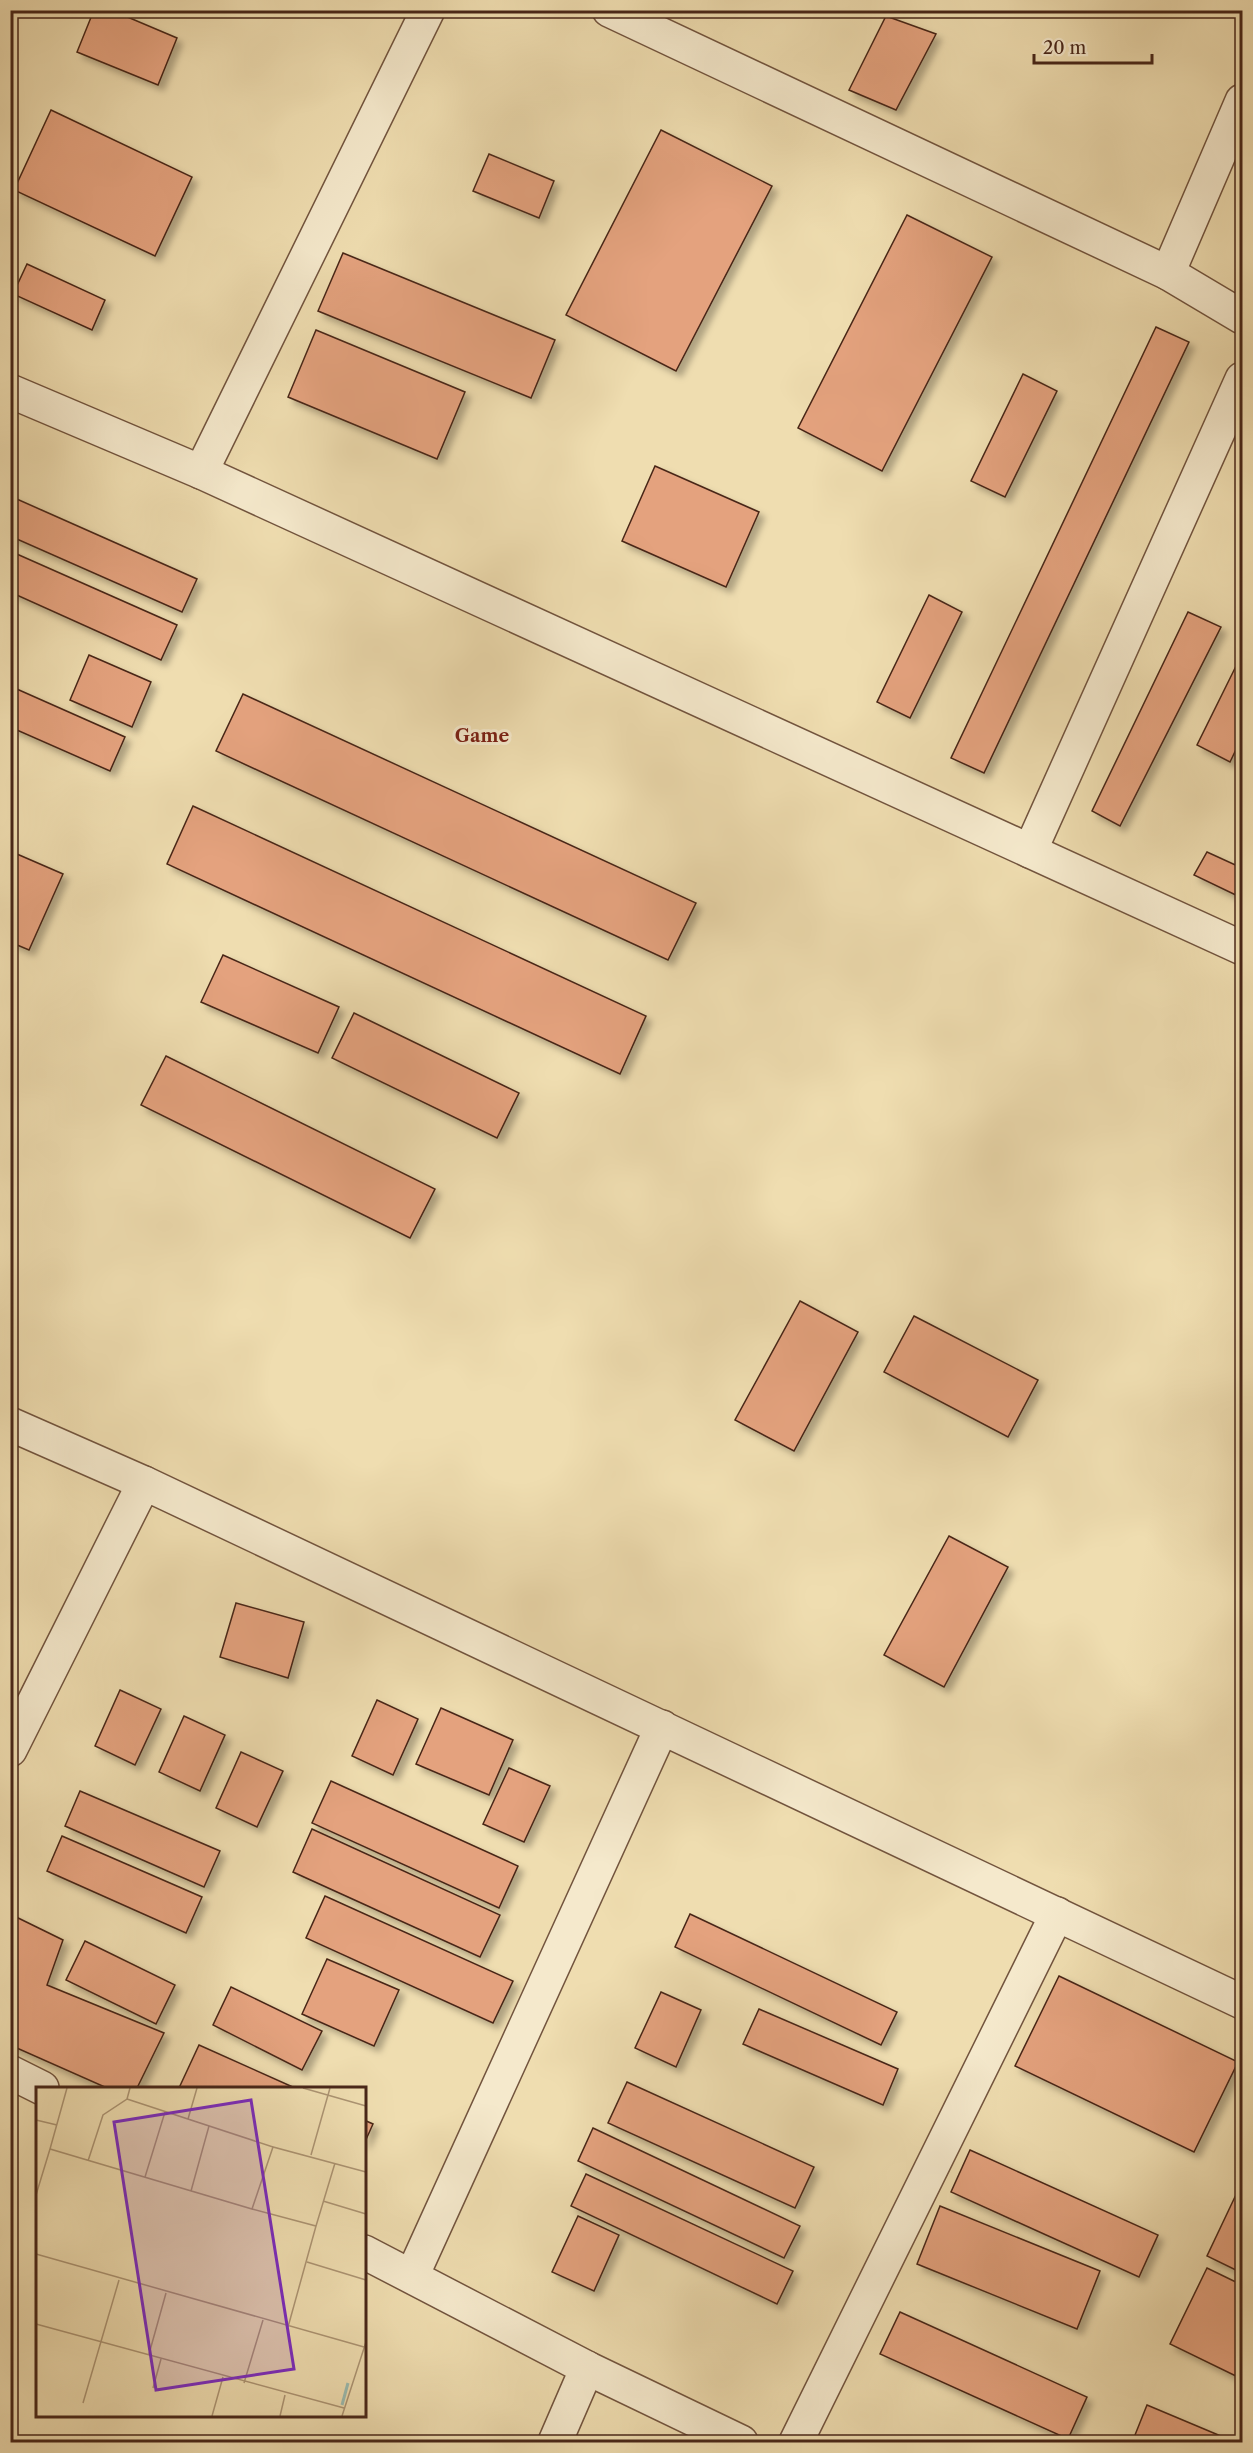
<svg xmlns="http://www.w3.org/2000/svg" width="1253" height="2453" font-family="'Libre Caslon Text',serif">
<defs>
<filter id="shadow"><feDropShadow dx="5.5" dy="5.5" stdDeviation="3" flood-color="#0004"/></filter>
</defs>
<rect width="100%" height="100%" fill="#efddb0"/>
<filter id="stains"><feTurbulence type="fractalNoise" baseFrequency=".00333" numOctaves="4"/><feColorMatrix values="0 0 0 0 .2 0 0 0 0 .09 0 0 0 0 .02 0 0 0 .5 -.17"/></filter>
<radialGradient id="worn" r=".72"><stop offset=".6" stop-color="#630" stop-opacity="0"/><stop offset="1" stop-color="#630" stop-opacity=".3"/></radialGradient>
<g fill="#e4a27e" stroke="#482618" stroke-width="1.5" filter="url(#shadow)">
<polygon points="94,10 111,10 177,38 158,85 77,52"/>
<polygon points="886,16 936,34 896,110 849,90"/>
<polygon points="51,110 192,177 155,256 14,190"/>
<polygon points="661,130 772,186 676,371 566,315"/>
<polygon points="489,154 554,181 539,218 473,191"/>
<polygon points="907,215 992,257 882,471 798,428"/>
<polygon points="343,253 555,340 531,398 318,311"/>
<polygon points="27,264 105,300 92,330 13,294"/>
<polygon points="1156,327 1189,342 984,773 951,758"/>
<polygon points="316,330 465,392 437,459 288,397"/>
<polygon points="1023,374 1057,391 1005,497 971,481"/>
<polygon points="655,466 759,512 726,587 622,541"/>
<polygon points="10,496 197,579 182,612 10,536"/>
<polygon points="10,551 177,625 161,660 10,592"/>
<polygon points="929,595 962,612 910,718 877,702"/>
<polygon points="1188,612 1221,627 1120,826 1092,811"/>
<polygon points="1242,654 1242,737 1230,762 1197,745"/>
<polygon points="89,655 151,682 132,727 70,700"/>
<polygon points="10,686 125,737 110,771 10,727"/>
<polygon points="243,694 696,903 668,960 216,751"/>
<polygon points="193,806 646,1016 620,1074 167,864"/>
<polygon points="10,851 63,874 29,950 10,942"/>
<polygon points="1207,852 1242,868 1242,898 1194,875"/>
<polygon points="223,955 339,1007 318,1053 201,1002"/>
<polygon points="354,1013 519,1093 497,1138 332,1058"/>
<polygon points="166,1056 435,1189 410,1238 141,1105"/>
<polygon points="800,1301 858,1332 794,1451 735,1420"/>
<polygon points="914,1316 1038,1380 1008,1437 884,1372"/>
<polygon points="949,1536 1008,1567 944,1687 884,1655"/>
<polygon points="236,1603 304,1622 288,1678 220,1657"/>
<polygon points="120,1690 161,1709 135,1765 95,1746"/>
<polygon points="377,1700 418,1719 393,1775 352,1756"/>
<polygon points="441,1708 513,1740 489,1795 416,1764"/>
<polygon points="184,1716 225,1735 200,1791 159,1772"/>
<polygon points="241,1752 283,1771 257,1827 216,1808"/>
<polygon points="509,1768 550,1786 524,1842 483,1824"/>
<polygon points="331,1781 518,1866 499,1908 312,1823"/>
<polygon points="80,1791 220,1851 204,1887 65,1826"/>
<polygon points="312,1829 500,1915 480,1957 293,1872"/>
<polygon points="62,1836 202,1897 186,1933 47,1871"/>
<polygon points="325,1896 513,1981 493,2023 306,1938"/>
<polygon points="10,1914 63,1940 47,1985 164,2033 137,2088 107,2088 10,2045"/>
<polygon points="690,1914 897,2012 881,2045 675,1947"/>
<polygon points="85,1941 175,1985 156,2024 66,1980"/>
<polygon points="327,1959 399,1990 374,2046 302,2014"/>
<polygon points="1059,1976 1238,2062 1194,2152 1015,2066"/>
<polygon points="231,1987 322,2031 302,2070 213,2025"/>
<polygon points="661,1992 701,2010 676,2067 635,2048"/>
<polygon points="759,2009 898,2069 883,2105 743,2044"/>
<polygon points="199,2045 295,2088 179,2088"/>
<polygon points="627,2082 814,2167 795,2208 608,2123"/>
<polygon points="364,2120 373,2124 364,2144"/>
<polygon points="593,2128 800,2226 784,2258 578,2161"/>
<polygon points="970,2150 1158,2235 1139,2277 951,2192"/>
<polygon points="586,2174 793,2271 777,2304 571,2206"/>
<polygon points="1242,2182 1242,2273 1207,2256"/>
<polygon points="940,2206 1100,2271 1077,2329 917,2264"/>
<polygon points="578,2216 619,2235 594,2291 552,2272"/>
<polygon points="1207,2268 1242,2285 1242,2379 1170,2344"/>
<polygon points="900,2312 1087,2397 1068,2439 880,2354"/>
<polygon points="1147,2405 1235,2442 1140,2442 1133,2440"/>
</g>
<g fill="none" stroke-linecap="round" stroke-linejoin="round">
<g stroke="#72543e" stroke-width="36">
<g id="minor">
<polyline points="609,10 1168,273 1242,317"/>
<polyline points="1168,273 1242,101"/>
<polyline points="10,391 201,472 1242,948"/>
<polyline points="201,472 428,10"/>
<polyline points="1030,851 1242,379"/>
<polyline points="10,1424 144,1483"/>
<polyline points="10,1750 144,1483 1242,2002"/>
<polyline points="10,2072 42,2088"/>
<polyline points="364,2252 587,2368 741,2442"/>
<polyline points="412,2276 662,1727"/>
<polyline points="555,2442 587,2368"/>
<polyline points="796,2442 1057,1914"/>
</g>
</g>
<use href="#minor" stroke="#f5e9cc" stroke-width="33"/>
</g>
<g text-anchor="middle" stroke-width="6" stroke-linejoin="round" paint-order="stroke">
<g font-size="18" font-weight="bold" fill="#7a1f14" stroke="#f5e9cc">
<text x="482" y="742">Game</text>
</g>
</g>
<g transform="translate(36 2087)">
<rect width="330" height="330" fill="#efddb0"/>
<path fill="none" stroke="#9abbb0" stroke-width="3" d="M 306,318 L 312,296"/>
<path fill="none" stroke="#ac9473" stroke-width="1.5" d="M 267,1 L 330,19M 91,12 L 237,60M 152,32 L 161,1M 0,33 L 21,38M 14,62 L 31,1M 275,68 L 294,1M 52,74 L 67,28 L 91,12 L 94,1M 109,90 L 129,25M 155,104 L 173,39M 0,108 L 14,62 L 216,122 L 237,60 L 330,85M 287,114 L 330,127M 216,122 L 280,139 L 299,76M 0,167 L 328,260M 271,175 L 330,193M 0,237 L 308,321M 252,240 L 280,139M 113,267 L 130,206M 208,296 L 227,233M 117,301 L 125,272M 47,316 L 83,193M 176,329 L 187,290M 244,329 L 249,308M 306,329 L 330,255"/>
<path fill="#7b2cbf" fill-opacity="0.15" stroke="#7b2cbf" stroke-width="3" d="M 215,13 L 258,282 L 120,303 L 78,35 Z"/>
<rect width="330" height="330" fill="none" stroke="#482618" stroke-width="3"/>
</g>
<rect width="1253" height="2453" fill="none" stroke="#efddb0" stroke-width="36"/>
<rect x="12" y="12" width="1229" height="2429" fill="none" stroke="#482618" stroke-width="3"/>
<rect x="18" y="18" width="1217" height="2417" fill="none" stroke="#482618" stroke-width="1.5"/>
<path d="M1034 54v9h118v-9" fill="none" stroke="#482618" stroke-width="3"/>
<text x="1043" y="54" font-size="18" fill="#482618" stroke="#f5e9cc" stroke-width="4.5" paint-order="stroke">20 m</text>
<rect width="100%" height="100%" filter="url(#stains)"/>
<rect width="100%" height="100%" fill="url(#worn)"/>
</svg>
